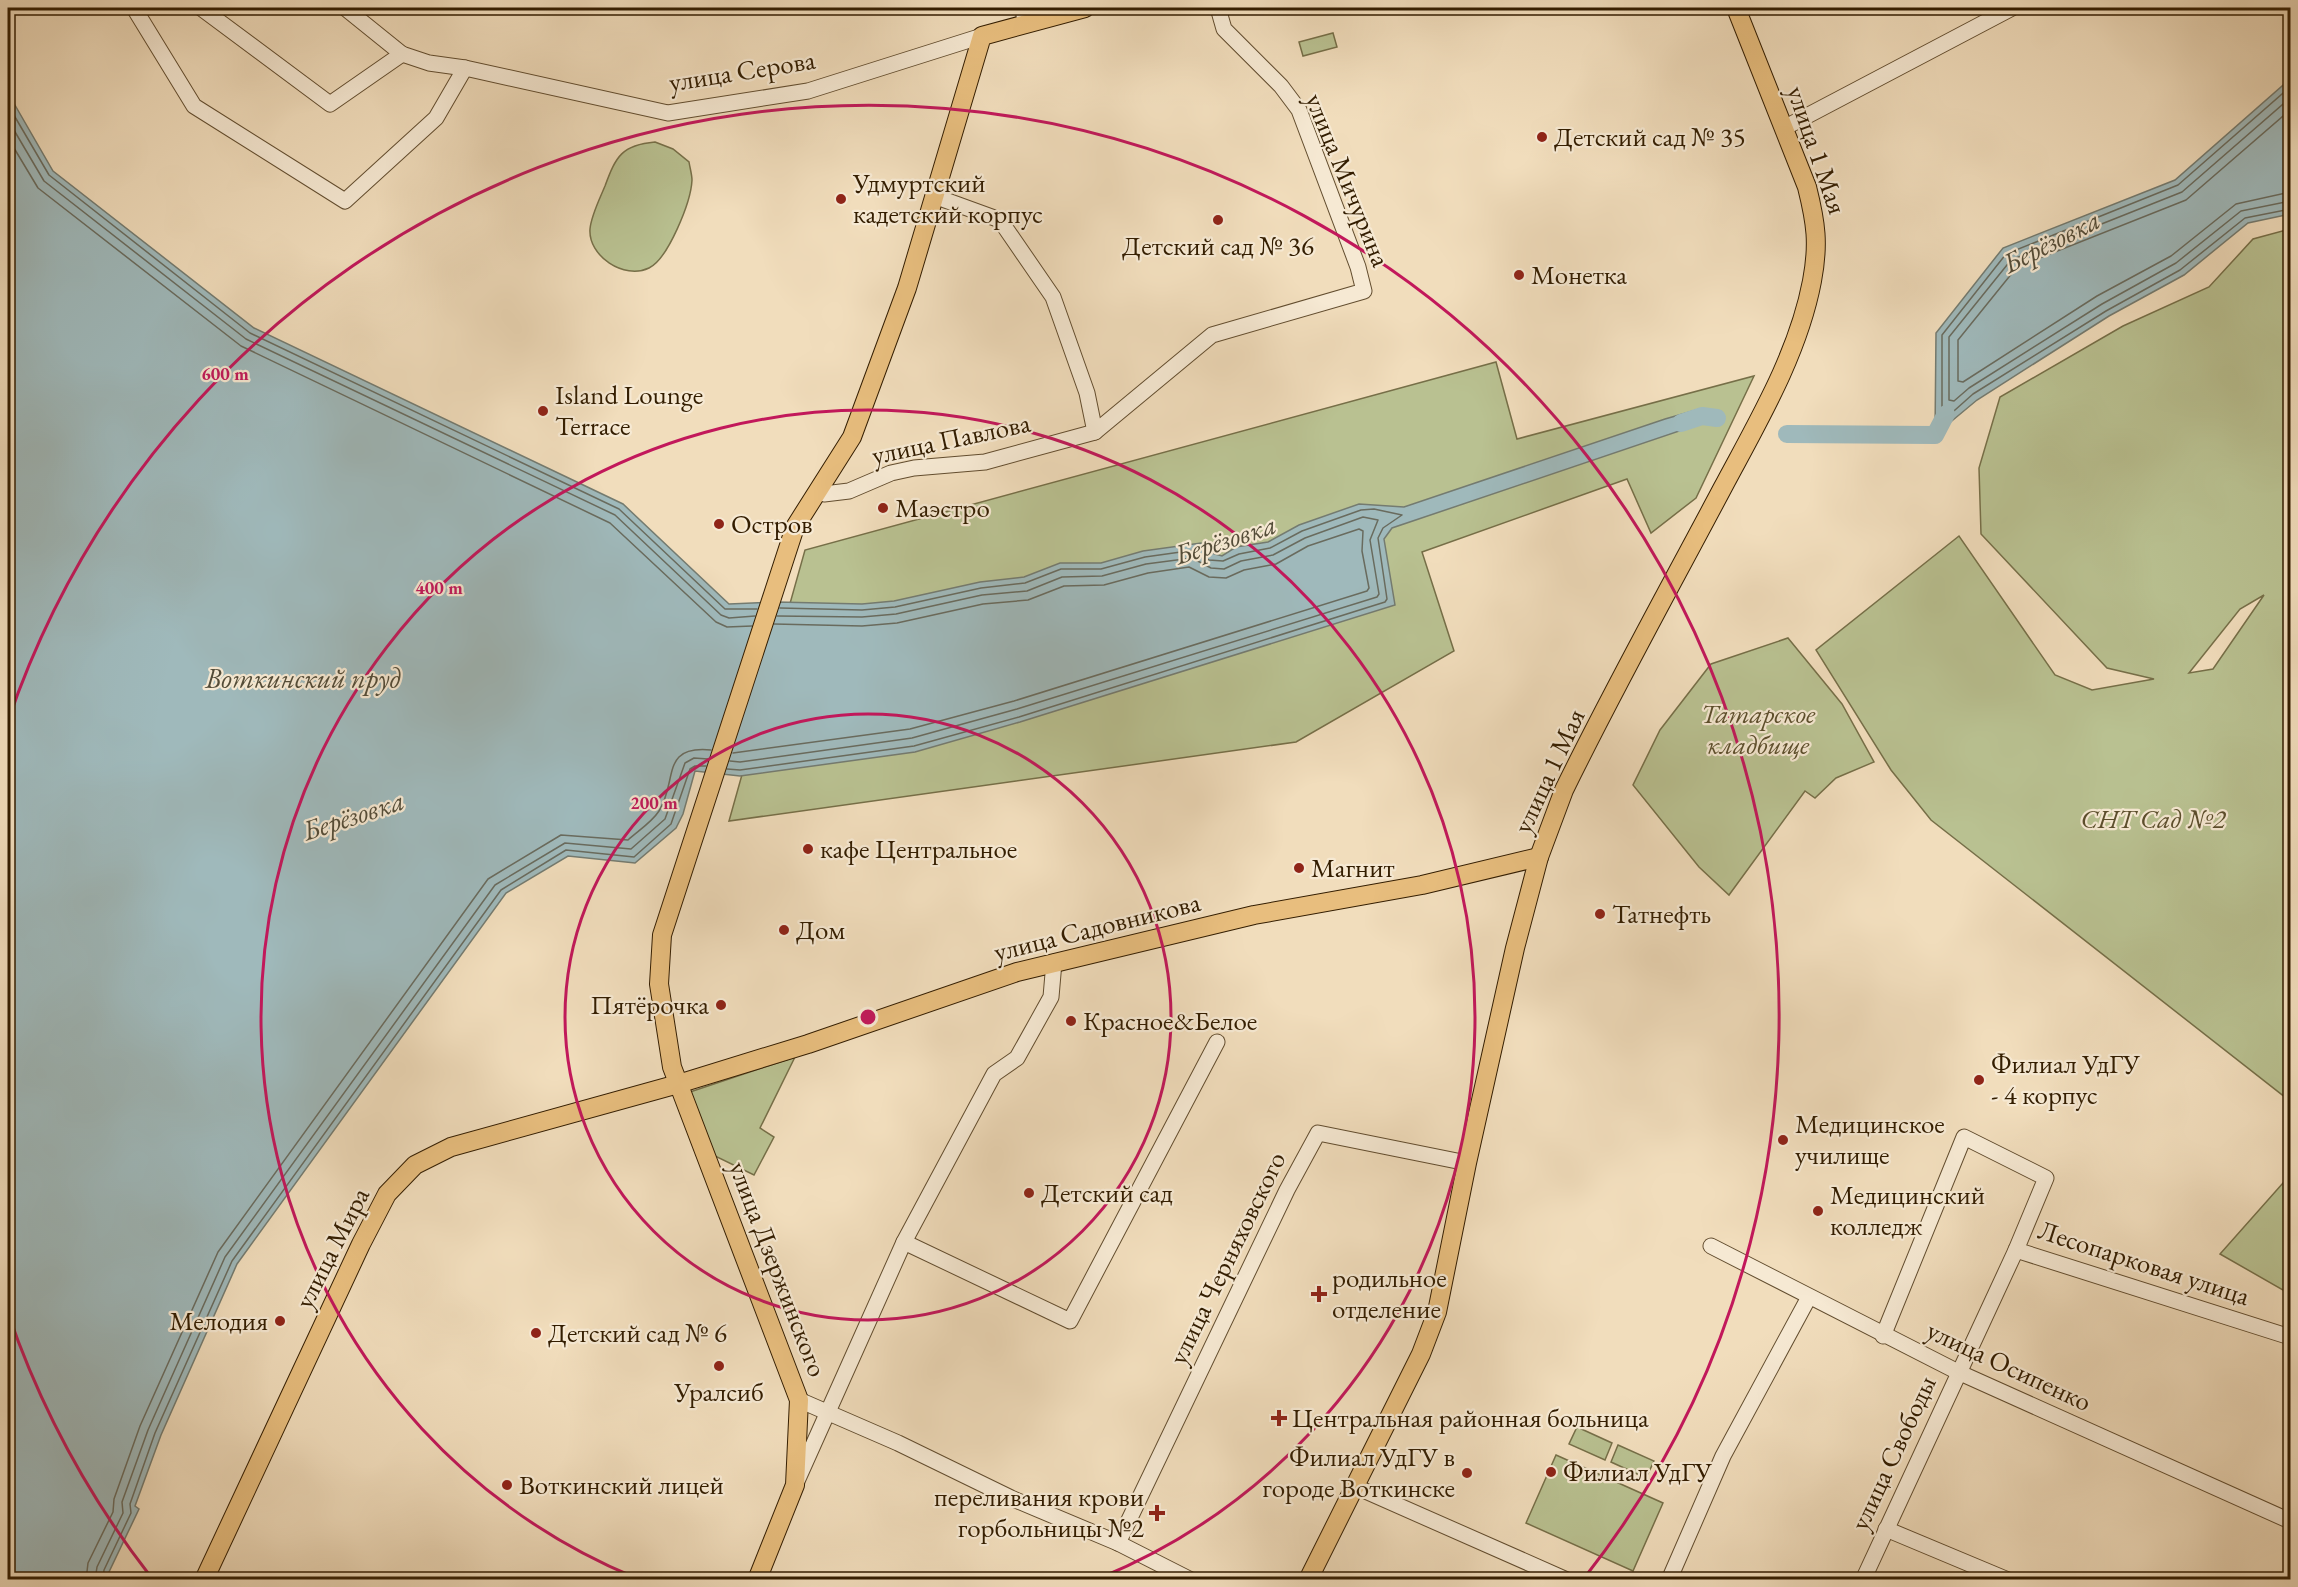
<svg xmlns="http://www.w3.org/2000/svg" width="2298" height="1587" font-family="'EB Garamond',serif">
<rect width="100%" height="100%" fill="#f1ddbc"/>
<filter id="stains"><feTurbulence type="fractalNoise" baseFrequency=".00333" numOctaves="4"/><feColorMatrix values="0 0 0 0 .2 0 0 0 0 .09 0 0 0 0 .02 0 0 0 .5 -.17"/></filter>
<radialGradient id="worn" r=".72"><stop offset=".6" stop-color="#630" stop-opacity="0"/><stop offset="1" stop-color="#630" stop-opacity=".3"/></radialGradient>
<g fill="#b9c191" stroke="#766f48" stroke-width="1.5" fill-rule="evenodd">
<polygon points="1333,33 1337,47 1303,56 1299,42"/>
<path d="M 655,142 L 673,149 L 689,162 C 690,168 692,175 692,180 C 691,202 668,259 649,268 C 624,280 588,256 590,229 C 591,216 600,198 605,186 C 616,156 622,145 655,142 Z"/>
<path d="M 2290,229 L 2290,1101 L 1931,820 L 1891,770 L 1816,650 L 1959,536 L 2055,675 L 2092,690 L 2154,679 L 2107,668 L 1981,534 L 1979,468 L 2000,397 L 2123,326 L 2209,287 L 2253,239 ZM 2264,595 L 2213,669 L 2189,673 L 2240,609 Z"/>
<polygon points="1496,362 1517,439 1754,376 1696,498 1651,533 1627,479 1422,552 1454,651 1296,742 729,821 805,550"/>
<polygon points="1788,638 1842,704 1874,762 1836,778 1815,798 1805,791 1729,895 1699,867 1633,785 1660,730 1711,664"/>
<polygon points="795,1057 760,1128 774,1137 754,1175 715,1156 690,1092"/>
<polygon points="2290,1175 2290,1294 2220,1254"/>
<polygon points="1577,1427 1612,1443 1605,1460 1569,1444"/>
<polygon points="1618,1445 1654,1461 1646,1478 1611,1462"/>
<polygon points="1556,1455 1663,1503 1633,1571 1526,1523"/>
</g>
<g fill="#9fb9bb" stroke="#747b70" stroke-width="1.5">
<polygon points="2290,79 2290,214 2248,223 2184,275 2109,316 1977,400 1935,435 1936,333 2003,248 2175,180"/>
<polygon points="8,93 53,171 254,328 623,504 729,604 777,602 862,604 894,601 980,582 1024,577 1060,563 1101,563 1143,551 1201,543 1208,552 1222,556 1236,547 1268,542 1299,525 1359,504 1404,507 1665,419 1700,409 1702,416 1700,424 1392,528 1384,539 1395,605 1020,722 915,752 740,776 695,771 683,814 676,828 635,863 568,856 506,893 237,1264 161,1435 135,1506 139,1509 109,1572 108,1579 8,1579"/>
</g>
<g fill="none" stroke-linecap="round" stroke-linejoin="round">
<g stroke="#696b5e" stroke-width="1.5">
<polyline points="2290,87 2178,185 2006,254 1942,335 1942,417 1946,418 1973,394 2106,311 2180,270 2245,218 2290,209"/>
<polyline points="2290,98 2182,192 2011,260 1949,337 1949,400 1954,401 1969,388 2102,304 2176,263 2241,211 2290,201"/>
<polyline points="8,105 49,175 250,333 619,509 725,609 757,609"/>
<polyline points="2290,110 2186,200 2017,267 1958,340 1958,381 1963,382 2097,296 2171,256 2236,204 2290,192"/>
<polyline points="8,120 44,181 246,339 615,515 721,615 729,618 755,616"/>
<polyline points="8,138 38,188 241,346 610,523 716,622 727,627 752,626"/>
<polyline points="733,753 910,729 1014,701 1367,591 1369,588 1362,551 1363,531 1359,529 1308,546 1276,564 1244,570 1226,578 1209,577 1189,567 1148,573 1104,585 1064,586 1028,600 983,604 897,623 862,626 774,624"/>
<polyline points="730,761 740,762 912,738 1017,709 1377,597 1379,594 1370,540 1378,520 1363,517 1305,538 1273,555 1241,561 1224,569 1211,568 1192,558 1146,564 1102,576 1062,577 1027,591 982,595 896,614 862,617 777,616"/>
<polyline points="727,769 740,770 914,746 1019,717 1385,602 1387,599 1378,538 1383,528 1402,515 1374,509 1361,510 1302,531 1270,548 1239,554 1223,561 1209,560 1195,550 1145,557 1101,569 1061,569 1025,583 981,588 895,607 862,610 780,608"/>
<path d="M 86,1580 L 88,1563 L 113,1512 L 114,1499 L 140,1426 L 218,1252 L 488,879 L 561,835 L 628,840 C 638,831 652,822 659,811 C 678,781 660,745 711,750"/>
<polyline points="95,1580 97,1567 123,1513 122,1502 148,1430 225,1257 495,885 565,843 631,849 665,819 685,763 694,758 708,759"/>
<polyline points="103,1580 104,1570 131,1513 130,1504 155,1433 232,1261 501,890 566,850 634,857 671,824 690,769 695,766 706,766"/>
</g>
<g stroke="#9fb9bb" stroke-width="18">
<polyline points="1681,423 1702,416 1717,418"/>
<polyline points="1787,434 1935,435 1946,414"/>
</g>
<g stroke="#624d2f" stroke-width="17">
<g id="minor">
<polyline points="134,8 194,106 345,201 436,118 465,68"/>
<polyline points="201,8 330,104 402,54"/>
<polyline points="345,8 402,54 429,63 465,68 668,113 808,91 982,36"/>
<polyline points="1023,8 1025,23"/>
<polyline points="1784,128 2012,8"/>
<polyline points="934,196 1000,220 1053,297 1087,393 1095,432"/>
<polyline points="818,492 824,494 849,491 891,473 914,468 985,462 1095,432 1212,335 1364,291 1358,267 1299,110 1281,86 1224,29 1218,8"/>
<polyline points="904,1242 1070,1321 1217,1042"/>
<polyline points="1711,1246 1958,1372 2290,1521"/>
<polyline points="2016,1250 2290,1337"/>
<polyline points="799,1400 898,1443 1011,1498 1118,1543 1191,1580"/>
<polyline points="797,1481 904,1242 994,1074 1017,1058 1051,997 1054,962"/>
<polyline points="1354,1486 1567,1580"/>
<polyline points="1886,1529 2008,1580"/>
<polyline points="1118,1543 1287,1190 1318,1133 1467,1163"/>
<polyline points="1669,1580 1723,1456 1809,1297"/>
<polyline points="1863,1580 2016,1250 2046,1178 1964,1137 1883,1336"/>
</g>
</g>
<g stroke="#331d00" stroke-width="20">
<g id="major">
<polyline points="204,1580 361,1244 387,1194 415,1165 451,1147 678,1084 808,1044 1017,972 1254,915 1422,885 1539,857"/>
<polyline points="757,1580 795,1485 799,1400 672,1067 659,984 662,935 795,527 852,437 907,288 982,36 1085,8"/>
<path d="M 1308,1580 L 1421,1354 L 1437,1312 L 1467,1163 L 1515,948 L 1539,857 L 1564,790 C 1614,688 1669,589 1722,489 C 1757,423 1798,355 1812,281 C 1819,244 1816,223 1807,187 L 1736,8"/>
</g>
</g>
<use href="#minor" stroke="#f6e9d3" stroke-width="15"/>
<use href="#major" stroke="#e8be7e" stroke-width="18"/>
</g>
<g fill="none" stroke="#c2185b" stroke-width="3">
<circle cx="868" cy="1017" r="303"/>
<path d="M636 1578A607 607 0 1 1 1100 1578"/>
<path d="M151 1577A910 910 0 0 1 8 1313M8 721A910 910 0 1 1 1585 1577"/>
</g>
<g fill="#8f2418" stroke="#f6e9d3" stroke-width="2">
<circle cx="1542" cy="137" r="6"/>
<circle cx="841" cy="199" r="6"/>
<circle cx="1218" cy="220" r="6"/>
<circle cx="1519" cy="275" r="6"/>
<circle cx="543" cy="411" r="6"/>
<circle cx="883" cy="508" r="6"/>
<circle cx="719" cy="524" r="6"/>
<circle cx="808" cy="849" r="6"/>
<circle cx="1299" cy="868" r="6"/>
<circle cx="1600" cy="914" r="6"/>
<circle cx="784" cy="930" r="6"/>
<circle cx="721" cy="1005" r="6"/>
<circle cx="1071" cy="1021" r="6"/>
<circle cx="1979" cy="1080" r="6"/>
<circle cx="1783" cy="1140" r="6"/>
<circle cx="1029" cy="1193" r="6"/>
<circle cx="1818" cy="1211" r="6"/>
<path d="M1316 1285h6v6h6v6h-6v6h-6v-6h-6v-6h6z"/>
<circle cx="280" cy="1321" r="6"/>
<circle cx="536" cy="1333" r="6"/>
<circle cx="719" cy="1366" r="6"/>
<path d="M1276 1409h6v6h6v6h-6v6h-6v-6h-6v-6h6z"/>
<circle cx="1551" cy="1472" r="6"/>
<circle cx="1467" cy="1473" r="6"/>
<circle cx="507" cy="1485" r="6"/>
<path d="M1154 1504h6v6h6v6h-6v6h-6v-6h-6v-6h6z"/>
</g>
<g text-anchor="middle" stroke-width="4.5" stroke-linejoin="round" paint-order="stroke">
<g font-size="27" fill="#331d00" stroke="#f6e9d3">
<text transform="translate(742 71) rotate(-9)" y="9">улица Серова</text>
<text transform="translate(1817 150) rotate(71)" y="9">улица 1 Мая</text>
<text transform="translate(1348 180) rotate(68)" y="9">улица Мичурина</text>
<text transform="translate(951 439) rotate(-12)" y="9">улица Павлова</text>
<text transform="translate(1549 771) rotate(-65)" y="9">улица 1 Мая</text>
<text transform="translate(1097 927) rotate(-14)" y="9">улица Садовникова</text>
<text transform="translate(332 1248) rotate(-63)" y="9">улица Мира</text>
<text transform="translate(1227 1258) rotate(-64)" y="9">улица Черняховского</text>
<text transform="translate(2144 1263) rotate(18)" y="9">Лесопарковая улица</text>
<text transform="translate(778 1269) rotate(69)" y="9">улица Дзержинского</text>
<text transform="translate(2009 1366) rotate(25)" y="9">улица Осипенко</text>
<text transform="translate(1893 1453) rotate(-65)" y="9">улица Свободы</text>
</g>
<g font-size="27" fill="#331d00" stroke="#f6e9d3" text-anchor="start">
<text x="1554" y="146">Детский сад № 35</text>
<text x="853" y="192">Удмуртский<tspan x="853" dy="31">кадетский корпус</tspan></text>
<text x="1218" y="255" text-anchor="middle">Детский сад № 36</text>
<text x="1531" y="284">Монетка</text>
<text x="555" y="404">Island Lounge<tspan x="555" dy="31">Terrace</tspan></text>
<text x="895" y="517">Маэстро</text>
<text x="731" y="533">Остров</text>
<text x="820" y="858">кафе Центральное</text>
<text x="1311" y="877">Магнит</text>
<text x="1612" y="923">Татнефть</text>
<text x="796" y="939">Дом</text>
<text x="709" y="1014" text-anchor="end">Пятёрочка</text>
<text x="1083" y="1030">Красное&amp;Белое</text>
<text x="1991" y="1073">Филиал УдГУ<tspan x="1991" dy="31">- 4 корпус</tspan></text>
<text x="1795" y="1133">Медицинское<tspan x="1795" dy="31">училище</tspan></text>
<text x="1041" y="1202">Детский сад</text>
<text x="1830" y="1204">Медицинский<tspan x="1830" dy="31">колледж</tspan></text>
<text x="1332" y="1287">родильное<tspan x="1332" dy="31">отделение</tspan></text>
<text x="268" y="1330" text-anchor="end">Мелодия</text>
<text x="548" y="1342">Детский сад № 6</text>
<text x="719" y="1401" text-anchor="middle">Уралсиб</text>
<text x="1292" y="1427">Центральная районная больница</text>
<text x="1455" y="1466" text-anchor="end">Филиал УдГУ в<tspan x="1455" dy="31">городе Воткинске</tspan></text>
<text x="1563" y="1481">Филиал УдГУ</text>
<text x="519" y="1494">Воткинский лицей</text>
<text x="1144" y="1506" text-anchor="end">переливания крови<tspan x="1144" dy="31">горбольницы №2</tspan></text>
</g>
<g font-size="27" font-style="italic" fill="#5b4e2c" stroke="#f6e9d3">
<text x="1758" y="723">Татарское<tspan x="1758" dy="31">кладбище</tspan></text>
<text x="2153" y="828">СНТ Сад №2</text>
</g>
<g font-size="28" font-style="italic" fill="#534c38" stroke="#f6e9d3">
<text transform="translate(2051 241) rotate(-27)" y="10">Берёзовка</text>
<text transform="translate(1225 539) rotate(-18)" y="10">Берёзовка</text>
<text x="303" y="688">Воткинский пруд</text>
<text transform="translate(353 815) rotate(-18)" y="10">Берёзовка</text>
</g>
</g>
<circle cx="868" cy="1017" r="9" fill="#c2185b" stroke="#f6e9d3" stroke-width="3"/>
<g font-size="18" text-anchor="middle" font-weight="bold" fill="#c2185b" stroke="#f6e9d3" stroke-width="4.5" stroke-linejoin="round" paint-order="stroke">
<text x="225" y="380">600 m</text>
<text x="439" y="594">400 m</text>
<text x="654" y="809">200 m</text>
</g>
<rect width="2298" height="1587" fill="none" stroke="#f1ddbc" stroke-width="30"/>
<rect x="9" y="9" width="2280" height="1569" fill="none" stroke="#331d00" stroke-width="3"/>
<rect x="15" y="15" width="2268" height="1557" fill="none" stroke="#331d00" stroke-width="1.5"/>
<rect width="100%" height="100%" filter="url(#stains)"/>
<rect width="100%" height="100%" fill="url(#worn)"/>
</svg>
